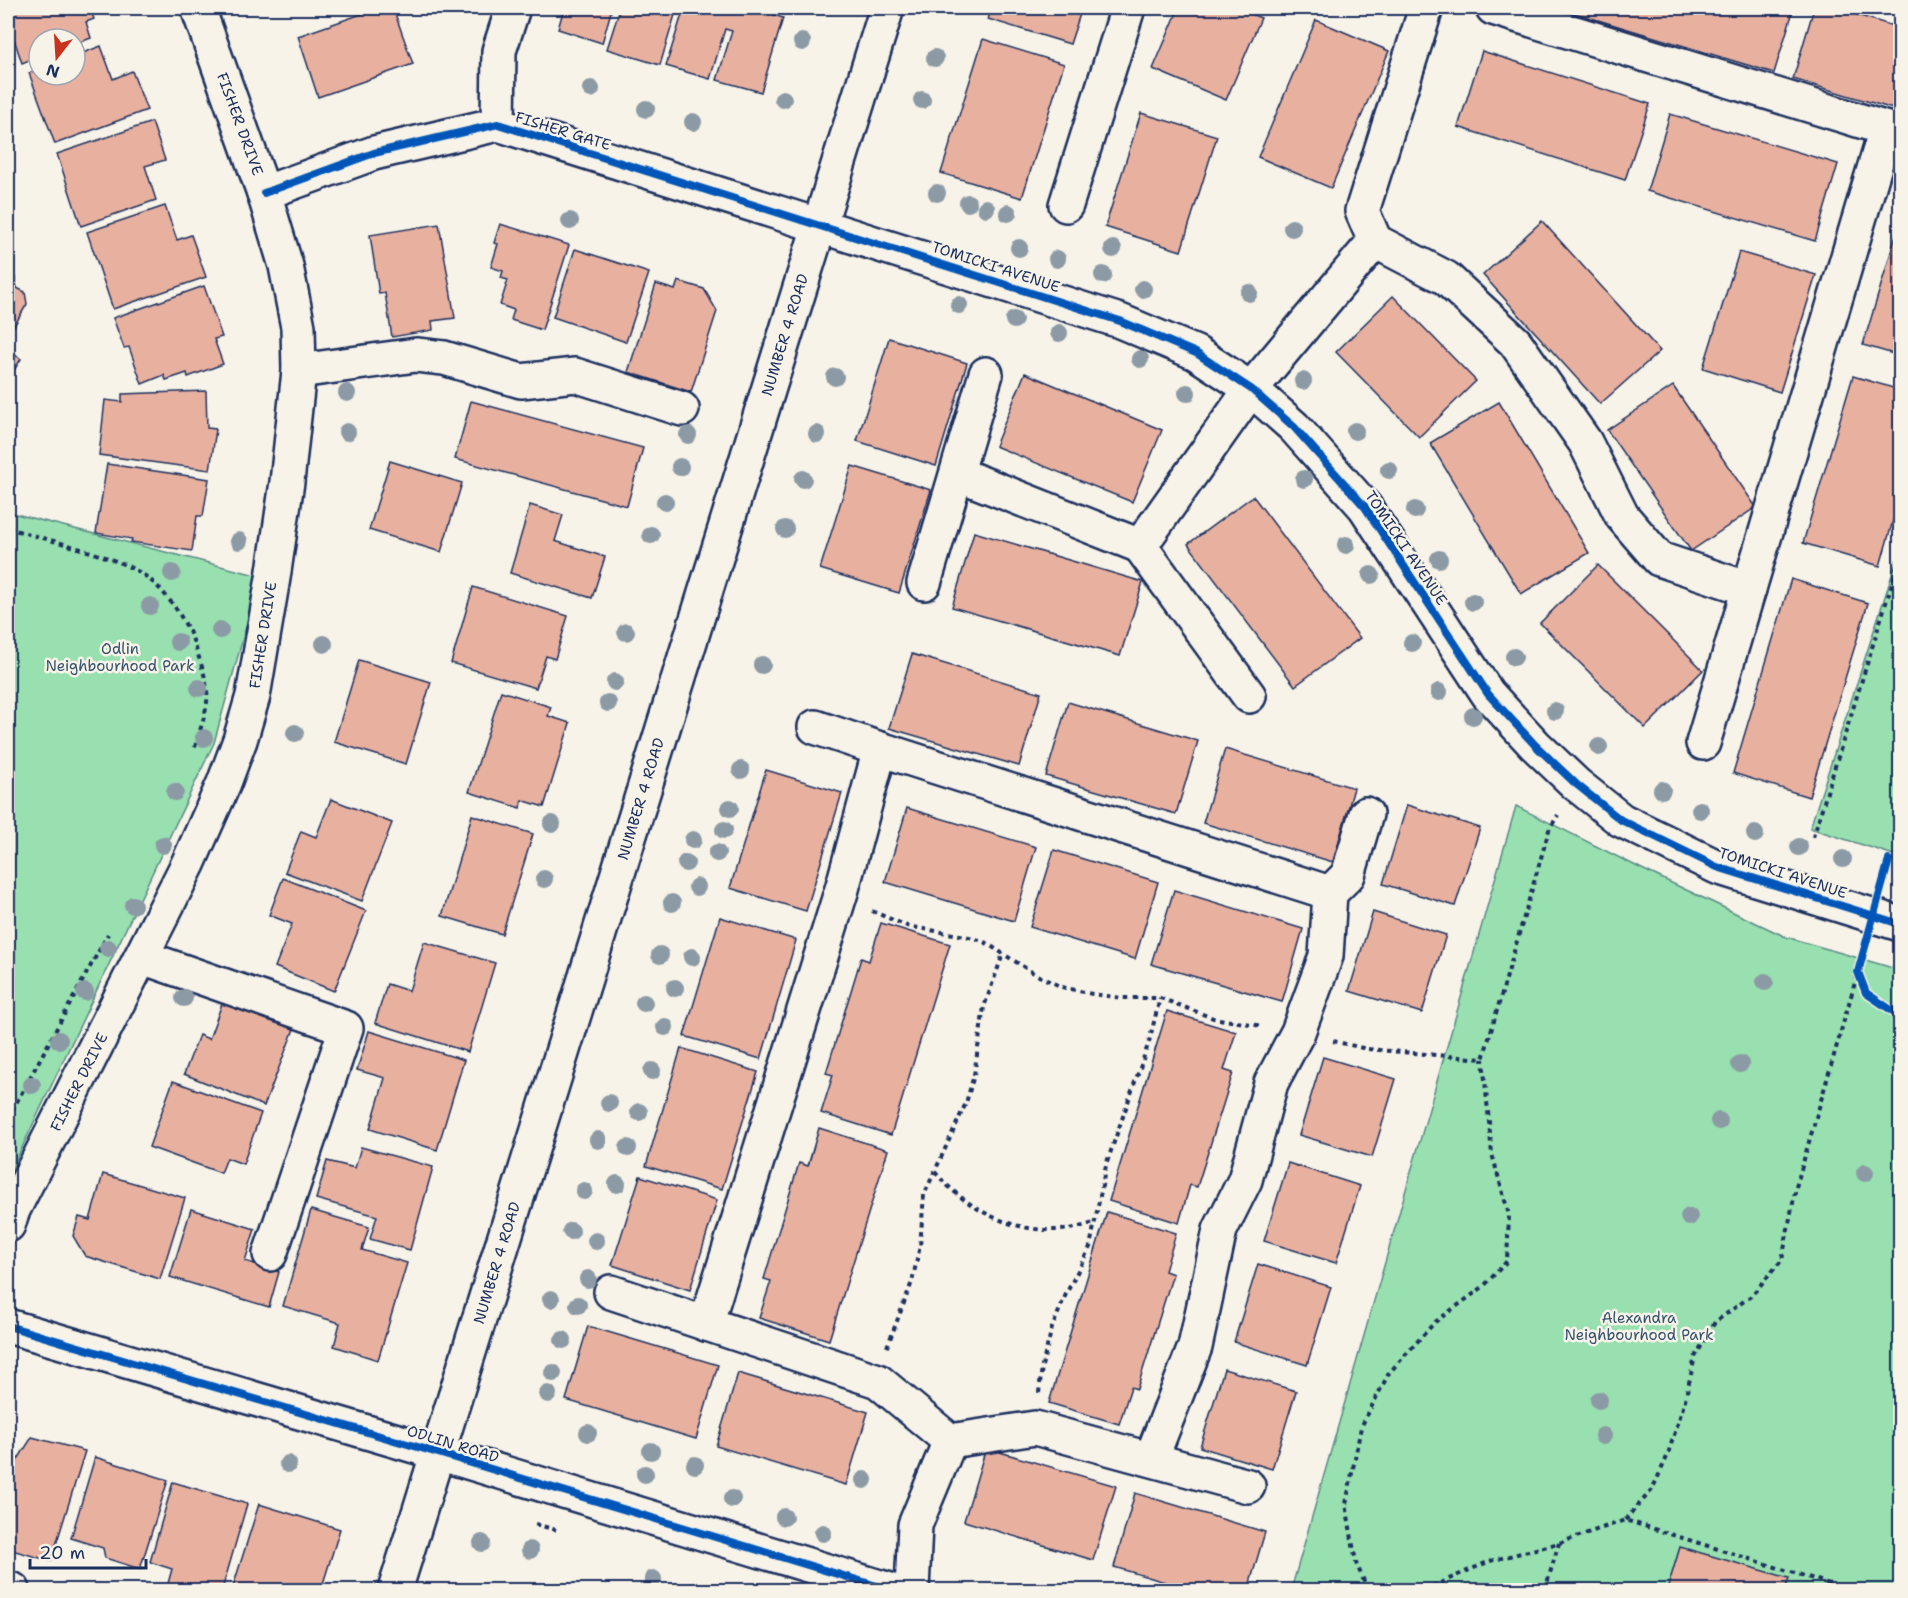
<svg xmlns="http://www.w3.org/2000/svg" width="1908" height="1598" font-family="'Shantell Sans',sans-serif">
<rect width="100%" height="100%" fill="#f7f3e8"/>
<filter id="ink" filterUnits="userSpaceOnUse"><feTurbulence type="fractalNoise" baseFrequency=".0167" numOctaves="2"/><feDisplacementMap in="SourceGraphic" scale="12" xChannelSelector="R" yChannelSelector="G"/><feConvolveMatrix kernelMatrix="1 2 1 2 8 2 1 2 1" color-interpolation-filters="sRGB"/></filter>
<g filter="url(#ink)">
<g fill="#98e0af" stroke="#5a8886" stroke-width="1.5">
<polygon points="8,512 260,576 214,743 8,1177"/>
<polygon points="1900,550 1900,857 1810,828"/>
<polygon points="1516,806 1646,871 1786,937 1900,970 1900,1590 1291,1590"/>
</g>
<g fill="#e8b09f" stroke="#1b2f5e" stroke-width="1.5">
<polygon points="8,8 90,8 94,19 86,22 91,38 75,44 75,39 39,39 39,56 22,63 14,39 8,37"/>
<polygon points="379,8 393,8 413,64 318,97 298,36"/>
<polygon points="564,8 612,8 602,43 558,29"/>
<polygon points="620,8 677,8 660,65 607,49"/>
<polygon points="684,8 776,8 774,15 783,18 761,92 717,80 732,31 725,29 710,79 666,66"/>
<polygon points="992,8 1082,8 1070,44 988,19"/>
<polygon points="1179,8 1236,8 1261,18 1226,100 1153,69"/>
<polygon points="1558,8 1794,8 1774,73"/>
<polygon points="1814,8 1834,8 1900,28 1900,111 1793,79"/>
<polygon points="1316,20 1389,51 1331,188 1258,157"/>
<polygon points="983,39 1064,64 1022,198 941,173"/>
<polygon points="101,46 113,79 132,71 147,110 55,144 29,73 39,69 39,75 75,75 75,56"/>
<polygon points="1482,51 1650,104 1625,180 1458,127"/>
<polygon points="1141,113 1217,136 1181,251 1105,227"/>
<polygon points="1670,114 1838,164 1815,241 1647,191"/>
<polygon points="152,122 165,160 145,166 156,200 81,226 57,154"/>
<polygon points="165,206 177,240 191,235 206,277 113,309 87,232"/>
<polygon points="1542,221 1660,351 1600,404 1483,275"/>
<polygon points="1900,222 1900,356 1863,345"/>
<polygon points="439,224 455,318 432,321 433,330 392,337 385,293 379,294 370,235"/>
<polygon points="500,224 569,245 542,330 511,320 514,310 500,305 508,280 501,278 503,271 491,267 498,244 494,243"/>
<polygon points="575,249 649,273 626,342 553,317"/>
<polygon points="1739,252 1816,275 1780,392 1703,368"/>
<polygon points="8,265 13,268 17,288 25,292 27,304 8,336"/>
<polygon points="678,281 704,289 717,311 691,392 628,372 656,284 675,290"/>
<polygon points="204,286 222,337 214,339 223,364 188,377 187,373 166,380 164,375 142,384 129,347 124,348 113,318"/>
<polygon points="1393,296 1476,381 1419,437 1336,352"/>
<polygon points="889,338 967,363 936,466 857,441"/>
<polygon points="8,350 21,359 8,380"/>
<polygon points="1025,373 1162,430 1132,502 995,446"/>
<polygon points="1853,376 1900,390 1900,496 1880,566 1803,543"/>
<polygon points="1673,386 1756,507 1691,551 1607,430"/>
<polygon points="206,391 207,428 216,429 210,470 99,455 105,400 122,402 122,394"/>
<polygon points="471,401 643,448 627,506 455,459"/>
<polygon points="1499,402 1589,553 1521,594 1430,443"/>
<polygon points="390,461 462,483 441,552 369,530"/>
<polygon points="107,464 209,479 203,516 197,516 192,551 131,542 132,539 96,533"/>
<polygon points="852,466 931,490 899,593 820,569"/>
<polygon points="1253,496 1360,638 1295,686 1188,544"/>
<polygon points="530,505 563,515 555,541 605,557 592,598 510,573"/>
<polygon points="974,532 1143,582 1120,656 952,607"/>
<polygon points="1598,565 1703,670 1645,728 1540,623"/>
<polygon points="1791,579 1868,603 1809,797 1733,773"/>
<polygon points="473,587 568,616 555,659 546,656 536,688 451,663"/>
<polygon points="912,654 1041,693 1019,766 889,728"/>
<polygon points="359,660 431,682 406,764 334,742"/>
<polygon points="501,691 551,707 548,716 570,723 544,807 522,800 520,808 469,792"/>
<polygon points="1068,702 1198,741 1176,814 1046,776"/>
<polygon points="1225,749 1354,788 1333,862 1203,823"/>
<polygon points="766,770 842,793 806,911 730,888"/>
<polygon points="331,799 392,823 362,901 285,872 301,831 316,837"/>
<polygon points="1407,805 1480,828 1455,906 1383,884"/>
<polygon points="907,808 1036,847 1014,921 885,882"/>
<polygon points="472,815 533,834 502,934 442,916"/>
<polygon points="1054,850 1158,882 1135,959 1030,927"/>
<polygon points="283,878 366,911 334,991 275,967 292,924 269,915"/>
<polygon points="1174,890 1303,929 1282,1002 1151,964"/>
<polygon points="1373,912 1446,935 1422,1013 1349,991"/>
<polygon points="720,917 796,940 761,1059 684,1036"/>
<polygon points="881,923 950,944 891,1135 821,1113 833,1075 826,1073 861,958 869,961"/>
<polygon points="424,942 495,963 468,1052 375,1023 387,984 409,991"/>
<polygon points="223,1001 294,1029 264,1106 184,1074 199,1035 209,1039"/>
<polygon points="1167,1011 1236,1032 1224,1070 1233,1073 1197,1187 1190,1185 1179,1223 1109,1201"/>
<polygon points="369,1031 464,1060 437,1150 370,1129 385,1078 357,1070"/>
<polygon points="681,1048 758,1072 722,1189 646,1166"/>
<polygon points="1323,1057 1396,1079 1372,1157 1299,1135"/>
<polygon points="173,1081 261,1113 243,1164 227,1158 221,1173 149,1147"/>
<polygon points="819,1128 888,1150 829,1340 759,1318 771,1281 764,1279 799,1163 808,1166"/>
<polygon points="361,1147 433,1167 410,1250 370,1239 377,1216 316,1199 327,1161 355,1168"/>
<polygon points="1288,1163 1360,1186 1336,1263 1264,1241"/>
<polygon points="103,1174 185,1198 160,1279 85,1256 73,1236 79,1217 90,1220"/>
<polygon points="640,1176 717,1200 690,1290 612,1265"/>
<polygon points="191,1209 255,1229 245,1261 279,1272 269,1307 170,1277"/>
<polygon points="311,1210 369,1227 362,1250 407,1263 378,1360 334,1346 340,1323 283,1306"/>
<polygon points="1107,1212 1176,1233 1165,1271 1173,1274 1137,1389 1131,1387 1119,1424 1049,1403"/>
<polygon points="1258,1264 1331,1287 1307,1365 1234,1342"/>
<polygon points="588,1326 718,1365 696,1439 566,1400"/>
<polygon points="1224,1369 1296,1391 1272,1469 1200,1447"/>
<polygon points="738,1373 868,1412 846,1485 716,1446"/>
<polygon points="32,1437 85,1451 51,1561 8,1549 8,1475"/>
<polygon points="986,1448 1116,1486 1093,1560 964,1521"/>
<polygon points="95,1457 168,1480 140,1569 105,1558 103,1548 71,1538"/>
<polygon points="173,1482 247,1504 222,1590 179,1590 167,1587 172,1569 150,1562"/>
<polygon points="1135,1493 1265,1532 1248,1590 1192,1590 1114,1567"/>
<polygon points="259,1504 340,1529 321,1590 232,1590"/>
<polygon points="1680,1547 1789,1578 1785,1590 1667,1590"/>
</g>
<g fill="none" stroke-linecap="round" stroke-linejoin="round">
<g stroke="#1b2f5e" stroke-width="38">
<g id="minor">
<polyline points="1493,8 1900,133"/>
<polyline points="498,124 499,51 513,8"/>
<polyline points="264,193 374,153 498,124 1120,321 1196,353 1251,389 1294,427 1365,507 1488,694 1535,745 1576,784 1621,820 1717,867 1900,924"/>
<polyline points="1066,205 1128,8"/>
<polyline points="1375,241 1446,278 1515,342 1585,442 1622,516 1659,559 1749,589"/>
<polyline points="299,371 416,355 444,358 521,381 575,375 682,409"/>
<polyline points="958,474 1140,546"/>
<polyline points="924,583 986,374"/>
<polyline points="1249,696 1140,546 1251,389 1375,241 1362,211 1426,8"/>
<polyline points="815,727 880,749 1330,893"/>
<polyline points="1703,743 1886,129"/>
<polyline points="142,957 346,1028 270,1254"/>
<polyline points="8,1225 13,1210 188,864 224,783 240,740 253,696 273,578 287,482 299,371 298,327 286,266 264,193 198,8"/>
<polyline points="611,1292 878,1381 950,1441 1035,1428 1248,1486"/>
<polyline points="706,1324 842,889 880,749"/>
<polyline points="8,1326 438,1453 890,1590"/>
<polyline points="1151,1459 1195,1347 1220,1230 1245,1180 1271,1083 1298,1032 1326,956 1330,893 1348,875 1366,814"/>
<polyline points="8,1589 13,1590"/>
<polyline points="912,1590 915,1525 950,1441"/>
</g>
</g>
<g stroke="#1b2f5e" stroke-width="38">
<polyline id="major" points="395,1590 887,8"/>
</g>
<g stroke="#1b2f5e" stroke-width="4" stroke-dasharray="4.5 4.5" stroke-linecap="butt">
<path d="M 8,528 C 47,540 103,552 139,572 C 165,587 189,624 197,652 C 202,666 209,687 207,702 C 205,718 198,735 194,751"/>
<polyline points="1813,837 1900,558"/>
<polyline points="872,911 907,926 966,936 983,941 1035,974 1062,987 1092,994 1122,998 1160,998 1213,1018 1262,1026"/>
<polyline points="1333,1041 1367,1049 1483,1059 1549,830 1558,815"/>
<polyline points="8,1118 108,934"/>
<path d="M 935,1172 C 965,1208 1010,1232 1058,1230 C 1070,1230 1083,1226 1094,1223"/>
<polyline points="887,1347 912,1282 920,1246 924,1195 966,1103 974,1075 984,1007 1003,954"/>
<polyline points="1039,1393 1042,1366 1052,1328 1066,1294 1090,1247 1106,1165 1149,1042 1160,998"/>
<polyline points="1625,1520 1652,1490 1667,1457 1684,1404 1695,1357 1715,1322 1751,1296 1782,1260 1796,1187 1858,972"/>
<polyline points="535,1524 556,1530"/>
<polyline points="1368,1590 1356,1563 1346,1504 1361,1427 1389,1373 1435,1322 1483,1287 1507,1261 1509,1215 1492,1154 1483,1059"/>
<polyline points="1424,1590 1490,1561 1559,1543 1625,1520 1849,1590"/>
<polyline points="1545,1590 1559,1543"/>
</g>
<use href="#minor" stroke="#f7f3e8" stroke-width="33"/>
<use href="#major" stroke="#f7f3e8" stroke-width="33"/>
<g stroke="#f7f3e8" stroke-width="11">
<g id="cycleway">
<polyline points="264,193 374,153 498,124 1120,321 1196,353 1251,389 1294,427 1365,507 1488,694 1535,745 1576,784 1621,820 1717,867 1900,924"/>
<polyline points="1889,860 1858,972 1866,993 1900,1016"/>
<polyline points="8,1326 438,1453 890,1590"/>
</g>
</g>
<use href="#cycleway" stroke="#0057b8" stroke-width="8"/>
</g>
<g fill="#8c9aa5">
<circle cx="802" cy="42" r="9"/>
<circle cx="935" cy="58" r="9"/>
<circle cx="591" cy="89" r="9"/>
<circle cx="783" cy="99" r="9"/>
<circle cx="922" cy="100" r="9"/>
<circle cx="646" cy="109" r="9"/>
<circle cx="693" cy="122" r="9"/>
<circle cx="937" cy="193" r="9"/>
<circle cx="968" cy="203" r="9"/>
<circle cx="986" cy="208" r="9"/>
<circle cx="1008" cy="213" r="9"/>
<circle cx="570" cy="221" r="9"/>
<circle cx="1292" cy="228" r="9"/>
<circle cx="1019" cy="248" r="9"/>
<circle cx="1113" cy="249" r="9"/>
<circle cx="1057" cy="259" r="9"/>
<circle cx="1103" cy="275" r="9"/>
<circle cx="1143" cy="289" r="9"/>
<circle cx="1249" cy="293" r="9"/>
<circle cx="959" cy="305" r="9"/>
<circle cx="1014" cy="320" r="9"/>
<circle cx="1059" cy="333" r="9"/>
<circle cx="1140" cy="359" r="9"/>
<circle cx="835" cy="377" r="9"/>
<circle cx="1303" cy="381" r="9"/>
<circle cx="347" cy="393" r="9"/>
<circle cx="1187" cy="393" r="9"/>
<circle cx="1355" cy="431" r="9"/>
<circle cx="347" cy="432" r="9"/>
<circle cx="817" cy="434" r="9"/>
<circle cx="688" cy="435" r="9"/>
<circle cx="680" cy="467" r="9"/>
<circle cx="1389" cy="470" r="9"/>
<circle cx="803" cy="479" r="9"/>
<circle cx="1304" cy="479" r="9"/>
<circle cx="665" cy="502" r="9"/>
<circle cx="1415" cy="510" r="9"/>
<circle cx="785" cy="529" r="9"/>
<circle cx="651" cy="535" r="9"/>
<circle cx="239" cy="541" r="9"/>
<circle cx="1346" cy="545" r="9"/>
<circle cx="1439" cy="559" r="9"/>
<circle cx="172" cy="573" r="9"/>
<circle cx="1371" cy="575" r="9"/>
<circle cx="1473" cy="602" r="9"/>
<circle cx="150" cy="606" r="9"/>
<circle cx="220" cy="630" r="9"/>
<circle cx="626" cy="632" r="9"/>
<circle cx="178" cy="642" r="9"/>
<circle cx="1412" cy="643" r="9"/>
<circle cx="324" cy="644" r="9"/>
<circle cx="1514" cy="657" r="9"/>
<circle cx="762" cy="665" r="9"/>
<circle cx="615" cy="682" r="9"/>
<circle cx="199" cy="688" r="9"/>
<circle cx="1439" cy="692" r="9"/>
<circle cx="608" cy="703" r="9"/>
<circle cx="1555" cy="711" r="9"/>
<circle cx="1473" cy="716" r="9"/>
<circle cx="295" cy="733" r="9"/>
<circle cx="204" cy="738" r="9"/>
<circle cx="1599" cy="747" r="9"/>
<circle cx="741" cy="770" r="9"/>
<circle cx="1662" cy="790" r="9"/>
<circle cx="175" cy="792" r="9"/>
<circle cx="730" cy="808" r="9"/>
<circle cx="1700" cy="810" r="9"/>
<circle cx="552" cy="824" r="9"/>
<circle cx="724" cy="830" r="9"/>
<circle cx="1755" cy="834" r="9"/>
<circle cx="693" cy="840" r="9"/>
<circle cx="163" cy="845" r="9"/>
<circle cx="1799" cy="847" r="9"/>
<circle cx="717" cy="853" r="9"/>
<circle cx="1843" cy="859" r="9"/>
<circle cx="686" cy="863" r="9"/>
<circle cx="544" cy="879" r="9"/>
<circle cx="697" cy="887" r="9"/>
<circle cx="672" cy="903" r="9"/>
<circle cx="133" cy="905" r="9"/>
<circle cx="108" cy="948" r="9"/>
<circle cx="660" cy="955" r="9"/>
<circle cx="692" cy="957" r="9"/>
<circle cx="1765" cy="982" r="9"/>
<circle cx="675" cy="988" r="9"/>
<circle cx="85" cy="992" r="9"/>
<circle cx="184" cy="998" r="9"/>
<circle cx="644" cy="1003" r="9"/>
<circle cx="665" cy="1027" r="9"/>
<circle cx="59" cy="1040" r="9"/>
<circle cx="1740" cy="1064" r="9"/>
<circle cx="652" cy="1071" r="9"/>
<circle cx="32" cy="1085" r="9"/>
<circle cx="609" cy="1103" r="9"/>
<circle cx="639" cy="1112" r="9"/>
<circle cx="1719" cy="1121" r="9"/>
<circle cx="598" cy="1140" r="9"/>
<circle cx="628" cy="1148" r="9"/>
<circle cx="1865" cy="1173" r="9"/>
<circle cx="617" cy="1184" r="9"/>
<circle cx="584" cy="1191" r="9"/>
<circle cx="1689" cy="1217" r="9"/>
<circle cx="571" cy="1231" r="9"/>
<circle cx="596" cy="1241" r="9"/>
<circle cx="588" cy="1279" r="9"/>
<circle cx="551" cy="1299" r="9"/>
<circle cx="578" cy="1305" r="9"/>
<circle cx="563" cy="1340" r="9"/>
<circle cx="553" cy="1373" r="9"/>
<circle cx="548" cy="1394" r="9"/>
<circle cx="1599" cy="1400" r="9"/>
<circle cx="588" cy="1433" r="9"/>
<circle cx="1603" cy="1436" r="9"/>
<circle cx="651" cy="1451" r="9"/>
<circle cx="288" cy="1464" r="9"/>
<circle cx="695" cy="1465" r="9"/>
<circle cx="645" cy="1474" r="9"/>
<circle cx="864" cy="1480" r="9"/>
<circle cx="732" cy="1499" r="9"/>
<circle cx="784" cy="1517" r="9"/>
<circle cx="823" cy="1533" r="9"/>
<circle cx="482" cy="1543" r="9"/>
<circle cx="530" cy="1550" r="9"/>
<circle cx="653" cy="1579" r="9"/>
</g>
</g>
<g text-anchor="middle" stroke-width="5" stroke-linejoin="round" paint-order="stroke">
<g font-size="15" fill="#1b2f5e" stroke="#f7f3e8">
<text transform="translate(240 124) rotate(70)" y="5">FISHER DRIVE</text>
<text transform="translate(563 131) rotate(17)" y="5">FISHER GATE</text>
<text transform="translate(996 267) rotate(18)" y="5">TOMICKI AVENUE</text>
<text transform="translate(785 335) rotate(-73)" y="5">NUMBER 4 ROAD</text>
<text transform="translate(1406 548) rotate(56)" y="5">TOMICKI AVENUE</text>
<text transform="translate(263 635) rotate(-81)" y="5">FISHER DRIVE</text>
<text transform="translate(641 799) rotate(-73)" y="5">NUMBER 4 ROAD</text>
<text transform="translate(1783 873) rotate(18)" y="5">TOMICKI AVENUE</text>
<text transform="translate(79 1082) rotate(-63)" y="5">FISHER DRIVE</text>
<text transform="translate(497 1263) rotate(-73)" y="5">NUMBER 4 ROAD</text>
<text transform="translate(453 1444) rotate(17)" y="5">ODLIN ROAD</text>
</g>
<g font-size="15" fill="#34526e" stroke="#f7f3e8">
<text x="120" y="654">Odlin<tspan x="120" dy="17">Neighbourhood Park</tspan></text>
<text x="1639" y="1323">Alexandra<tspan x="1639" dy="17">Neighbourhood Park</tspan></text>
</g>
</g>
<rect width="1908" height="1598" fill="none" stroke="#f7f3e8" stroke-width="30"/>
<rect x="15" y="15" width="1878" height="1568" fill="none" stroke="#1b2f5e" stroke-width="2" filter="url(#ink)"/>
<g transform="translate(57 57) rotate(197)"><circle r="28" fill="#f7f3e8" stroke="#9fa5b1" stroke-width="1.5"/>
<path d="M0-4.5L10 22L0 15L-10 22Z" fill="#c8321e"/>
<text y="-9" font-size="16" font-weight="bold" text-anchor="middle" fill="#1b2f5e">N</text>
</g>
<path d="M30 1559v9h116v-9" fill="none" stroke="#1b2f5e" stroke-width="3"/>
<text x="39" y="1559" font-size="18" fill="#1b2f5e" stroke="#f7f3e8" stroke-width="4.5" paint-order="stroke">20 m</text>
</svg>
